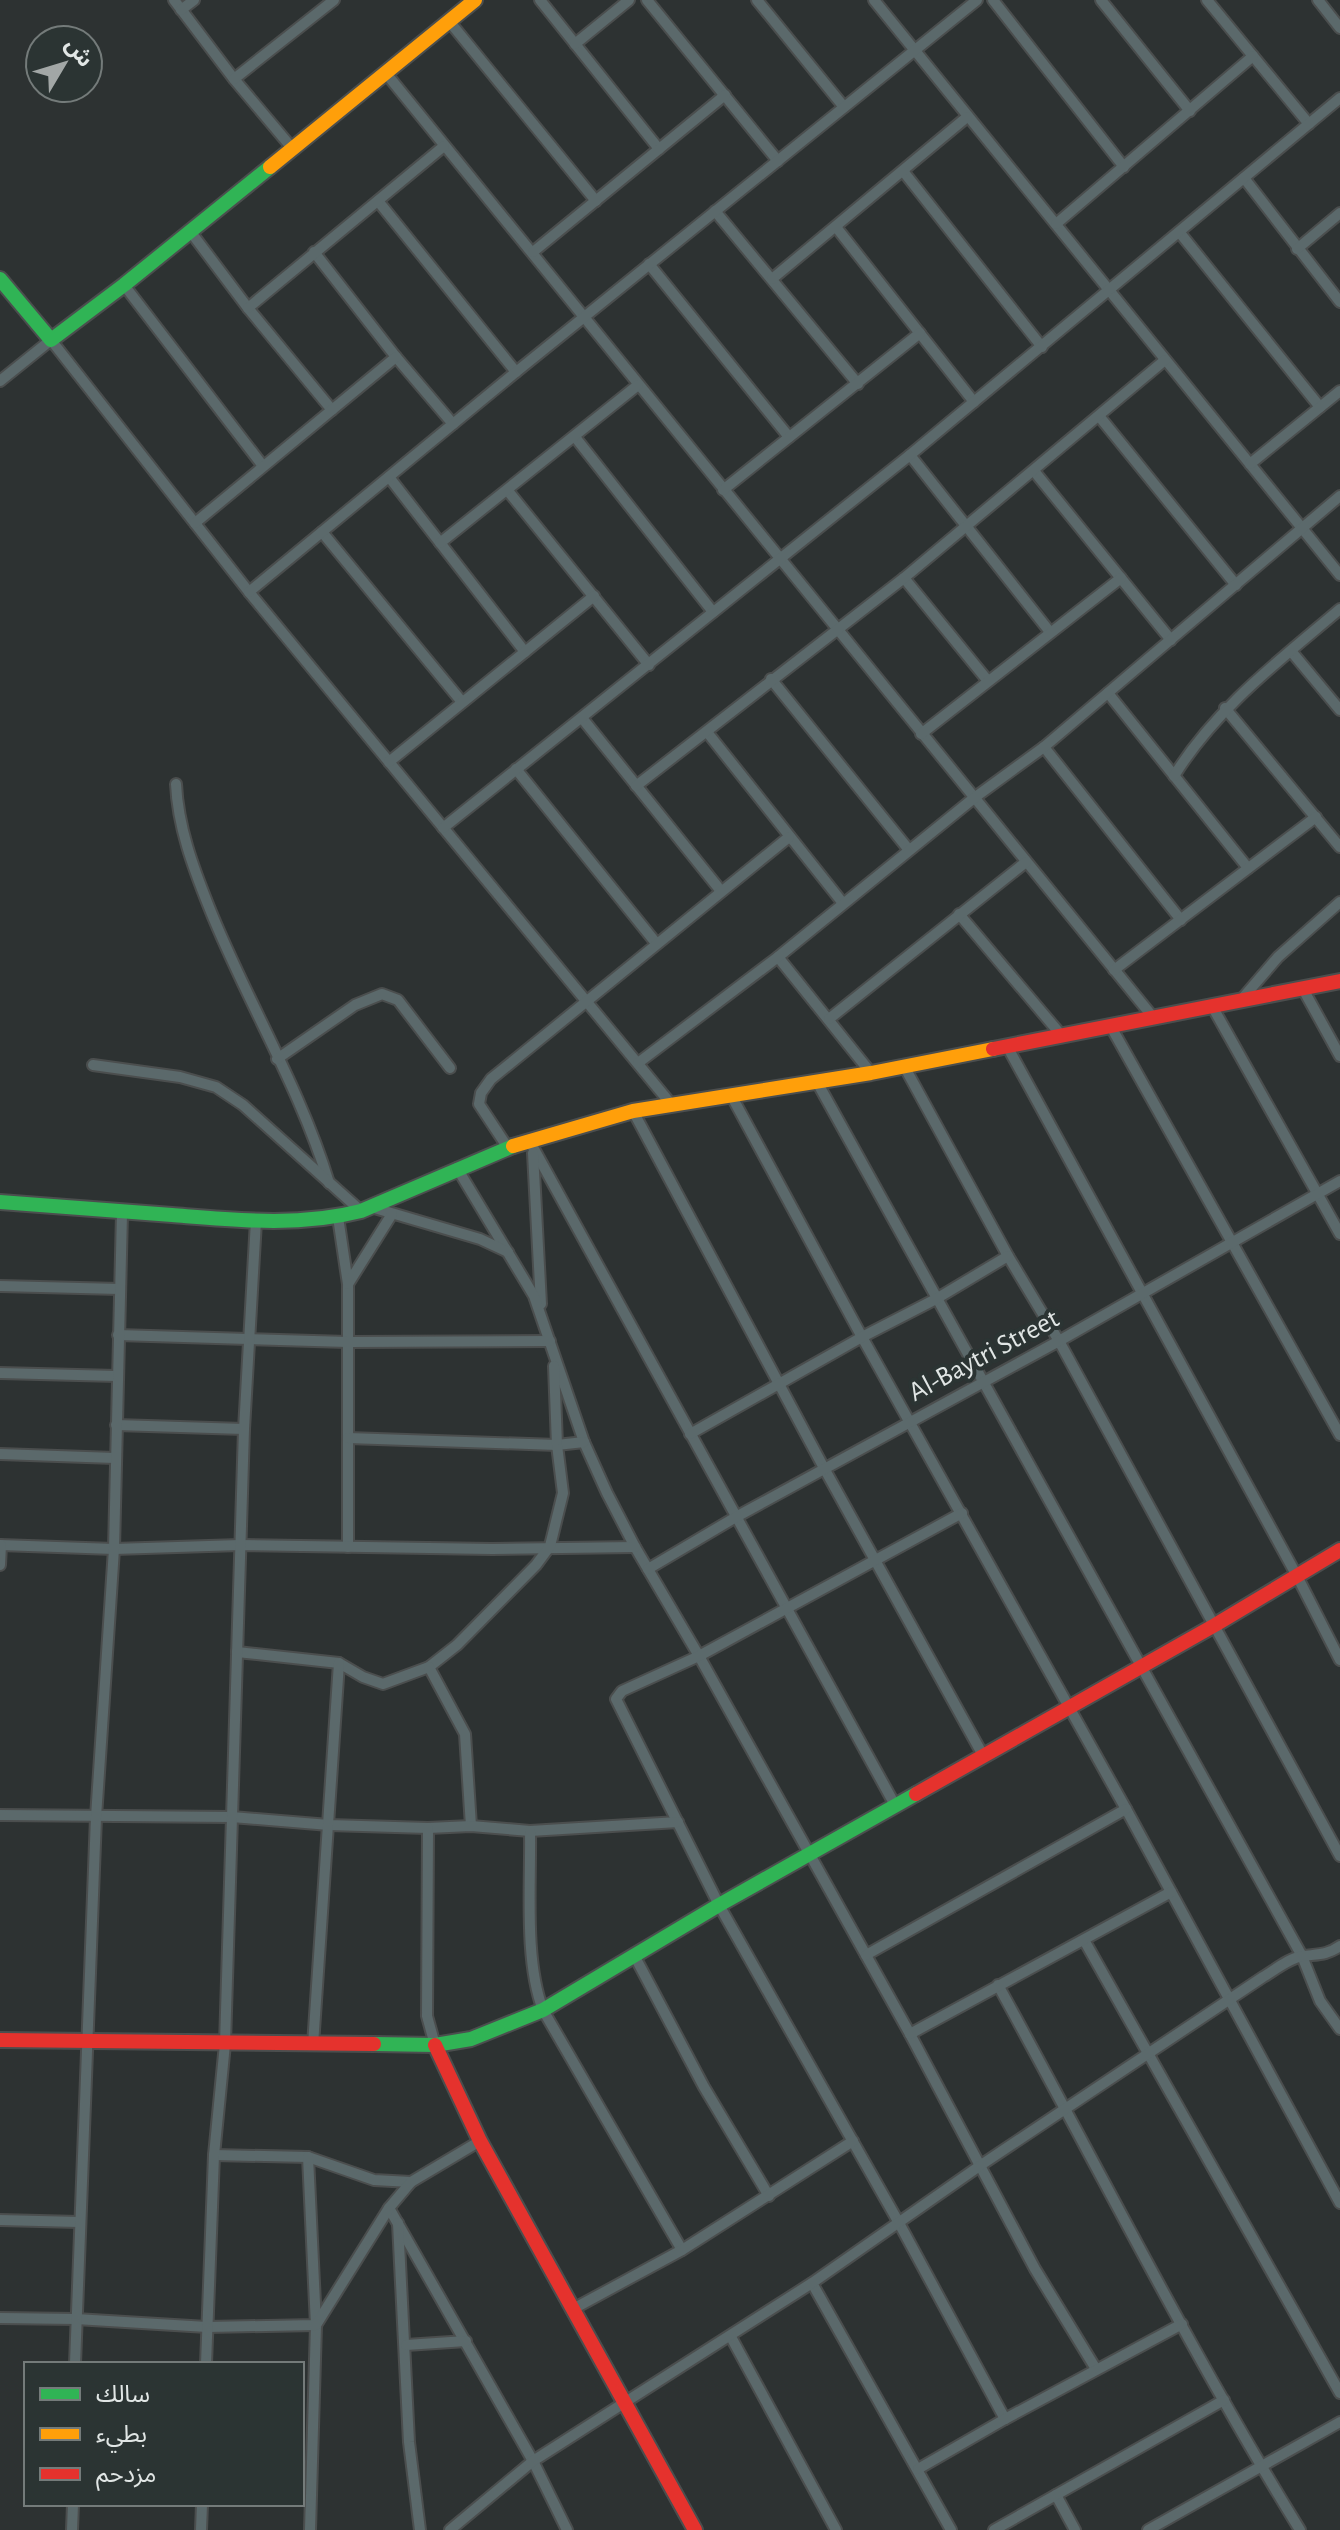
<svg xmlns="http://www.w3.org/2000/svg" width="1340" height="2530" font-family="'Alegreya Sans','Noto Sans Arabic',sans-serif">
<rect width="100%" height="100%" fill="#2d3232"/>
<g fill="none" stroke-linecap="round" stroke-linejoin="round">
<g stroke="#4b4e4e" stroke-width="14">
<g id="street">
<polyline points="174,0 234,79 292,148"/>
<polyline points="540,0 659,149"/>
<polyline points="647,0 778,161"/>
<polyline points="757,0 844,107"/>
<polyline points="874,0 1340,575"/>
<polyline points="993,0 1124,167"/>
<polyline points="1101,0 1190,111"/>
<polyline points="1207,0 1309,124"/>
<polyline points="1318,0 1340,28"/>
<polyline points="181,10 194,0"/>
<polyline points="449,21 596,201"/>
<polyline points="575,44 629,0"/>
<polyline points="385,72 1152,1016"/>
<polyline points="234,79 334,0"/>
<polyline points="903,171 1042,347"/>
<polyline points="1244,178 1340,302"/>
<polyline points="378,201 516,372"/>
<polyline points="715,211 858,384"/>
<polyline points="1056,224 1253,56"/>
<polyline points="836,227 974,402"/>
<polyline points="190,231 248,308 332,410"/>
<polyline points="1180,233 1320,407"/>
<polyline points="1297,249 1340,213"/>
<polyline points="314,252 396,357 453,424"/>
<polyline points="533,252 725,95"/>
<polyline points="649,264 789,437"/>
<polyline points="772,279 967,117"/>
<polyline points="124,285 263,466"/>
<polyline points="248,308 444,146"/>
<polyline points="0,381 51,340 249,592 671,1104"/>
<polyline points="1099,416 1236,585"/>
<polyline points="575,437 713,612"/>
<polyline points="910,455 1050,632"/>
<polyline points="1250,464 1340,391"/>
<polyline points="1034,471 1171,640"/>
<polyline points="389,477 525,652"/>
<polyline points="723,490 920,333"/>
<polyline points="508,491 649,665"/>
<polyline points="195,523 396,357"/>
<polyline points="322,532 462,702"/>
<polyline points="440,543 638,385"/>
<polyline points="904,578 988,681"/>
<polyline points="249,592 516,372 977,0"/>
<polyline points="1291,651 1340,710"/>
<polyline points="771,679 909,850"/>
<polyline points="1108,693 1248,868"/>
<polyline points="1225,708 1340,847"/>
<polyline points="582,718 721,891"/>
<polyline points="707,732 842,902"/>
<polyline points="921,734 1121,578"/>
<polyline points="1044,747 1181,920"/>
<polyline points="389,762 594,596"/>
<polyline points="516,769 656,943"/>
<path d="M 1174,776 C 1216,708 1280,660 1340,609"/>
<path d="M 176,784 C 178,827 193,867 209,907 C 246,1000 300,1087 329,1183"/>
<polyline points="636,786 904,578 1165,360"/>
<polyline points="443,828 910,455 1340,98"/>
<polyline points="959,914 1062,1036"/>
<polyline points="778,957 871,1073"/>
<polyline points="1114,970 1316,817"/>
<polyline points="1303,989 1340,1056"/>
<polyline points="1241,1000 1278,957 1340,902"/>
<polyline points="1212,1006 1340,1234"/>
<polyline points="829,1019 1026,862"/>
<polyline points="1110,1025 1340,1435"/>
<polyline points="1007,1046 1297,1576 1340,1660"/>
<polyline points="277,1059 355,1005 382,994 398,1000 450,1068"/>
<polyline points="638,1063 778,957 974,798 1044,747 1340,496"/>
<polyline points="93,1065 180,1077 216,1087 243,1105 361,1211"/>
<polyline points="904,1066 1008,1256 1059,1341 1340,1856"/>
<polyline points="817,1082 1302,1956 1320,2001 1340,2029"/>
<polyline points="731,1095 862,1337 1126,1809 1340,2203"/>
<polyline points="633,1111 824,1468 984,1757"/>
<polyline points="529,1140 895,1805"/>
<polyline points="508,1148 479,1104 481,1093 491,1079 789,837"/>
<polyline points="533,1153 541,1304"/>
<polyline points="457,1168 534,1296 584,1442 607,1493 635,1547 699,1656 910,2034 1035,2269 1096,2369"/>
<polyline points="371,1207 480,1239 508,1252"/>
<polyline points="338,1217 348,1284 348,1547"/>
<polyline points="348,1284 392,1214"/>
<polyline points="0,1286 120,1289"/>
<polyline points="118,1335 348,1342 550,1341"/>
<polyline points="0,1373 117,1376"/>
<polyline points="116,1425 244,1429"/>
<polyline points="690,1434 862,1337 936,1299 1008,1256"/>
<polyline points="348,1438 557,1445 584,1442"/>
<polyline points="0,1454 115,1458"/>
<polyline points="962,1513 699,1656 622,1691 616,1699 719,1905 899,2223 1005,2419"/>
<polyline points="0,1545 114,1549 240,1545 492,1549 635,1547"/>
<polyline points="0,1565 1,1545"/>
<polyline points="648,1569 736,1517 1059,1341 1340,1181"/>
<polyline points="237,1652 339,1663 363,1677 383,1684 429,1667 457,1645 536,1565 550,1546 563,1493 557,1445 554,1366"/>
<polyline points="429,1667 465,1734 471,1826"/>
<polyline points="0,1815 232,1817 329,1825 428,1828 471,1826 530,1831 678,1822"/>
<polyline points="428,1828 427,2016 435,2045"/>
<path d="M 530,1831 C 531,1885 524,1960 543,2010 L 682,2250"/>
<polyline points="1084,1940 1340,2393"/>
<polyline points="634,1955 704,2087 769,2196"/>
<polyline points="866,1955 1126,1809"/>
<path d="M 998,1985 C 1098,2167 1191,2353 1300,2530"/>
<polyline points="910,2034 1171,1892"/>
<polyline points="313,2045 339,1663"/>
<polyline points="214,2155 308,2157 374,2180 411,2182"/>
<polyline points="308,2157 316,2325 310,2530"/>
<polyline points="389,2208 533,2461 567,2530"/>
<polyline points="0,2220 79,2222"/>
<polyline points="398,2223 409,2442 420,2530"/>
<polyline points="812,2283 951,2530"/>
<polyline points="573,2309 682,2250 853,2141"/>
<polyline points="0,2318 76,2319 207,2327 316,2325 389,2208 411,2182 480,2141"/>
<polyline points="731,2337 836,2530"/>
<polyline points="406,2345 466,2341"/>
<polyline points="75,2364 96,1817 114,1549 122,1213"/>
<polyline points="206,2364 214,2155 225,2044 244,1429 256,1221"/>
<polyline points="918,2469 1005,2419 1182,2324"/>
<polyline points="1056,2495 1075,2530"/>
<polyline points="72,2530 73,2504"/>
<polyline points="201,2530 202,2504"/>
<path d="M 450,2530 L 533,2461 L 812,2283 L 981,2165 L 1263,1977 C 1275,1970 1289,1958 1303,1956 C 1319,1954 1327,1955 1340,1946"/>
<polyline points="994,2530 1224,2400"/>
<polyline points="1148,2530 1340,2422"/>
</g>
</g>
<g stroke="#4b4e4e" stroke-width="18">
<g id="fast">
<polyline points="0,279 51,340 124,285 270,167"/>
<path d="M 0,1202 C 57,1206 114,1211 172,1215 C 235,1220 299,1227 361,1211 L 513,1146"/>
<polyline points="374,2044 435,2045 471,2039 543,2010 719,1905 916,1794"/>
</g>
</g>
<g stroke="#4b4e4e" stroke-width="18">
<g id="slow">
<polyline points="270,167 475,0"/>
<polyline points="513,1146 633,1111 871,1073 993,1049"/>
</g>
</g>
<g stroke="#4b4e4e" stroke-width="18">
<g id="jam">
<polyline points="993,1049 1340,981"/>
<polyline points="916,1794 1215,1625 1340,1550"/>
<polyline points="0,2040 374,2044"/>
<polyline points="435,2045 480,2141 695,2530"/>
</g>
</g>
<use href="#street" stroke="#5b696b" stroke-width="10"/>
<use href="#fast" stroke="#30b455" stroke-width="14"/>
<use href="#slow" stroke="#ff9f0a" stroke-width="14"/>
<use href="#jam" stroke="#e5322d" stroke-width="14"/>
</g>
<g text-anchor="middle" stroke-width="8" stroke-linejoin="round" paint-order="stroke">
<g font-size="28" fill="#e1e6e5" stroke="#2b3433">
<text transform="translate(983 1354) rotate(-28)" y="10">Al-Baytri Street</text>
</g>
</g>
<rect x="24" y="2362" width="280" height="144" fill="#2b3433" stroke="#747b7a" stroke-width="2"/>
<rect x="40" y="2388" width="40" height="12" fill="#30b455" stroke="#747b7a" stroke-width="2"/>
<text x="96" y="2402" font-size="24" fill="#e1e6e5">سالك</text>
<rect x="40" y="2428" width="40" height="12" fill="#ff9f0a" stroke="#747b7a" stroke-width="2"/>
<text x="96" y="2442" font-size="24" fill="#e1e6e5">بطيء</text>
<rect x="40" y="2468" width="40" height="12" fill="#e5322d" stroke="#747b7a" stroke-width="2"/>
<text x="96" y="2482" font-size="24" fill="#e1e6e5">مزدحم</text>
<g transform="translate(64 64) rotate(52)"><circle r="38" fill="#2b3433" stroke="#747b7a" stroke-width="2"/>
<path d="M0-6L14 30L0 20L-14 30Z" fill="#a2a7a6"/>
<text y="-12" font-size="22" font-weight="bold" text-anchor="middle" fill="#e1e6e5">ش</text>
</g>
</svg>
